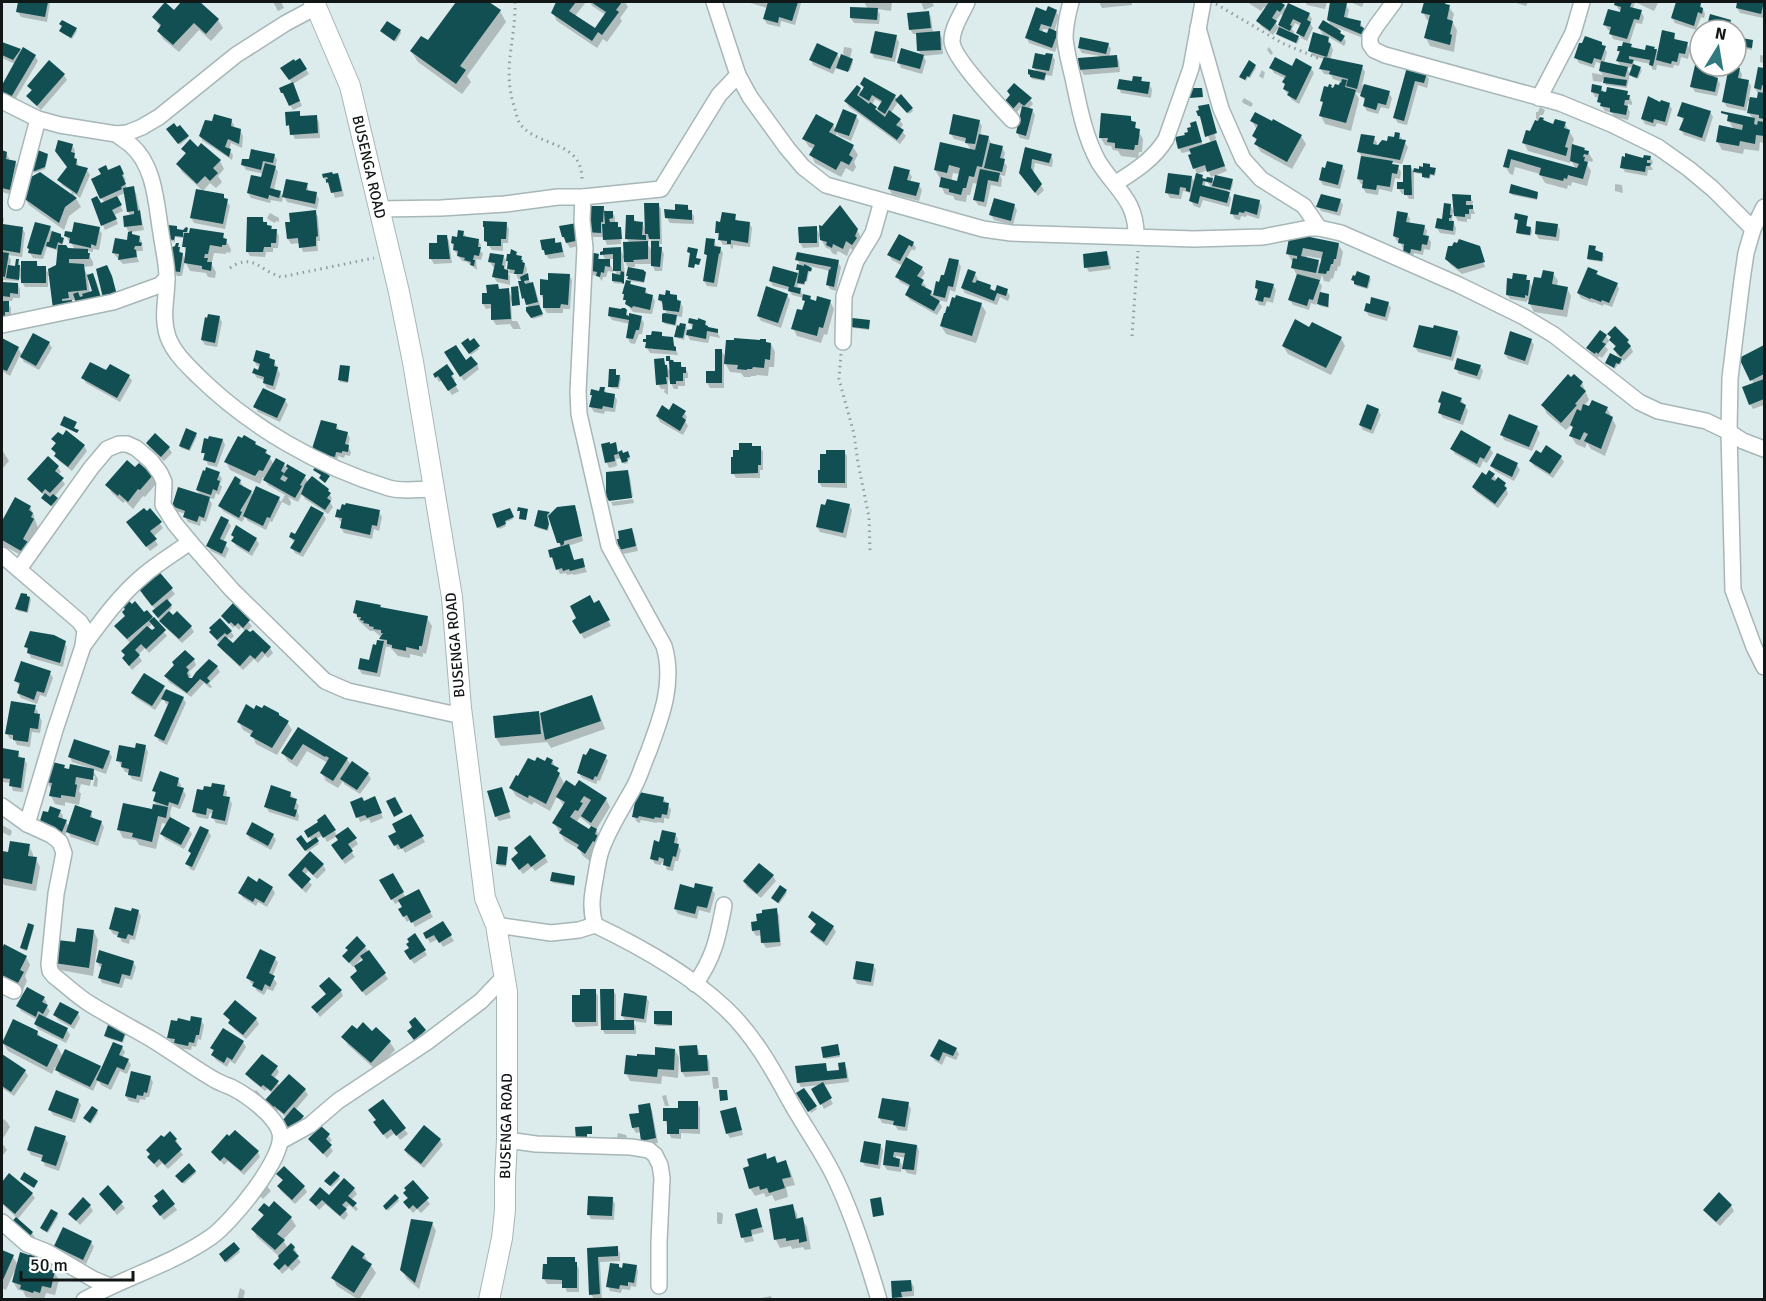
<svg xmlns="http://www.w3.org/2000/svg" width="1766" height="1301" font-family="Signika,sans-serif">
<rect width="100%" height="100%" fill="#dcebec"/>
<g fill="#0003" fill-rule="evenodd">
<polygon points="20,2 50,2 47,22 21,17 18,12"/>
<polygon points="184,2 197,2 218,20 223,28 211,41 199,30 179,52 163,39 158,31 161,28 153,17 174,12"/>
<polygon points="273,2 281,2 284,8 278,11"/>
<polygon points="458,2 486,2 500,11 506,22 467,76 471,82 462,94 418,62 411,51 429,43"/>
<polygon points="558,2 586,2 575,16 595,31 606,15 592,6 590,2 625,2 628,7 620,18 622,21 607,42 603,39 597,48 557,21 553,13"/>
<polygon points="747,2 800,2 801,3 795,25 781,21 780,27 767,24 764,19 767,8"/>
<polygon points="864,2 892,2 891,11 877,9 880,15 879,24 854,23 851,18 868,9"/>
<polygon points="921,2 932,2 934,6 924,10"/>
<polygon points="1099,2 1132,2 1132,5 1102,8"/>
<path d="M 1247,2 L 1277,2 L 1284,6 L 1286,10 L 1309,14 L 1312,19 L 1310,23 L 1313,28 L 1307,41 L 1301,38 L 1298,33 L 1301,26 L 1295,23 L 1292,29 L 1294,32 L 1293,35 L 1300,38 L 1297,44 L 1279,36 L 1277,34 L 1280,28 L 1279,27 L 1273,35 L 1261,26 L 1258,21 L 1267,8 L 1264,7 L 1261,11 ZM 1281,14 L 1284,16 L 1278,27 L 1275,22 Z"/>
<polygon points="1305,2 1343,2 1346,5 1349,10 1347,19 1360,22 1366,34 1365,39 1338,28 1346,42 1344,46 1327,36 1333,50 1330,60 1362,67 1365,72 1362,85 1389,93 1392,98 1389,109 1381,107 1378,114 1367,111 1364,106 1366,101 1361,96 1362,94 1355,92 1359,99 1351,131 1325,124 1321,116 1324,105 1322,101 1339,87 1342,82 1333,79 1331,75 1324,74 1321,69 1324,59 1313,56 1310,51 1324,37 1319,28 1332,27 1328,20 1331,3 1327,2 1325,9 1307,5"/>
<polygon points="1350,2 1364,2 1362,7"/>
<polygon points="1425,2 1445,2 1454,14 1452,21 1457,30 1454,52 1430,46 1426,38 1430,21 1427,20 1423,12"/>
<polygon points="1513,2 1528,2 1526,6"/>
<path d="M 1622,2 L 1657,2 L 1658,3 L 1654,11 L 1635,2 L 1633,9 L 1641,12 L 1644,17 L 1642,24 L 1636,23 L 1629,45 L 1633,49 L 1646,52 L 1654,48 L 1655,51 L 1659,51 L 1674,34 L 1676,41 L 1687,44 L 1690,49 L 1688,59 L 1681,57 L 1679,66 L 1674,65 L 1673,68 L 1657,65 L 1656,70 L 1653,70 L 1650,64 L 1632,60 L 1636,67 L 1642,70 L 1638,79 L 1632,77 L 1630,73 L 1627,88 L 1606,85 L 1603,79 L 1602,82 L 1593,81 L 1592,73 L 1603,75 L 1600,71 L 1602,64 L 1596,62 L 1594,68 L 1579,63 L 1576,58 L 1601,44 L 1607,52 L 1604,63 L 1621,67 L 1617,60 L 1620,54 L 1618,50 L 1624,48 L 1625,42 L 1613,39 L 1611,34 L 1611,31 L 1608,30 L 1605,25 L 1621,14 L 1622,11 L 1619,10 L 1616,5 L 1621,4 ZM 1626,67 L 1633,68 L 1631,75 Z"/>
<polygon points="1682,2 1692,2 1700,4 1703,9 1705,14 1704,18 1701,17 1696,30 1675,23 1672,18"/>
<polygon points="1739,2 1764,2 1763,18 1740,13 1737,8"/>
<path d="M 1056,11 L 1059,16 L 1054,32 L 1057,33 L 1060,38 L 1055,52 L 1029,43 L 1027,38 L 1047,13 ZM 1043,29 L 1050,30 L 1048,35 L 1042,33 Z"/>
<polygon points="928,12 931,17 933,33 939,33 942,38 943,54 923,56 926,61 922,74 901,68 899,63 921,55 919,51 917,34 913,34 910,29"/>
<polygon points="1730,21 1733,26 1732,30 1707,30"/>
<polygon points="61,24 76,29 77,31 72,39 62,33 60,31 63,27"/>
<polygon points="382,31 400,31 401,33 396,42"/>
<polygon points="896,37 899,42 895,62 874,58 872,53"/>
<polygon points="1736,39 1752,41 1752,50 1736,47"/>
<polygon points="2,43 20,50 22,53 35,56 38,61 13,103 2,96 2,88 15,64 2,58"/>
<polygon points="1108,44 1111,49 1109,57 1116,56 1119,61 1120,72 1084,75 1081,70 1100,56 1082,53 1079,48"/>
<polygon points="844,47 851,48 852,50 850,59 853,62 850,71 837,66 833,74 813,65 811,60 837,53 840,60 845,57 843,53"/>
<polygon points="1269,47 1273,53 1271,55 1267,50"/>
<polygon points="1700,54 1700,66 1718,66 1719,68 1717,78 1720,84 1717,96 1695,92 1692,87"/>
<polygon points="1052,55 1055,60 1052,76 1046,75 1045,81 1032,79 1029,74 1037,72 1034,68 1047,57"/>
<polygon points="1760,55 1764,56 1764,63 1760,62"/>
<polygon points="300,60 309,74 293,84 284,73"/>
<polygon points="1255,66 1256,68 1250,78 1248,77 1246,81 1242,78 1240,77"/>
<polygon points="1271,68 1311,68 1314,73 1299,104 1292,100 1284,89 1286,86 1284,82 1286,79 1274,73"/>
<polygon points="1408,69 1426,74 1429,79 1427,88 1418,85 1407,125 1398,123 1395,118"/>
<polygon points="1739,69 1742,74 1741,80 1748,81 1751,86 1749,98 1758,99 1759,95 1755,88 1759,69 1764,70 1764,143 1760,142 1759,151 1744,149 1743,154 1722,150 1717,141 1734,130 1729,121 1753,119 1749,113 1751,102 1748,101 1746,111 1727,107 1724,102"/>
<polygon points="1262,70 1265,73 1263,79 1259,76"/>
<polygon points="64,75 67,80 41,110 31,101 28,96 32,92 29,86"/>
<polygon points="1141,78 1143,83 1149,84 1152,89 1151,98 1121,93 1119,88"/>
<path d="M 861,84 L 895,96 L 897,99 L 901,96 L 912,109 L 913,111 L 909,114 L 898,102 L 891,113 L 900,120 L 903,125 L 900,129 L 906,136 L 900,144 L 849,107 L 846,102 L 860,89 L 862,92 L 864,89 ZM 875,99 L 882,103 L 878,111 L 872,105 Z"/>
<polygon points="1601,87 1604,93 1627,92 1632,102 1632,105 1628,104 1627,107 1630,112 1628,120 1614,117 1612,113 1605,111 1599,102 1600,98 1595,97 1592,91"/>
<polygon points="295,89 302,106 293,110 283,93"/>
<polygon points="1244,98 1251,102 1253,104 1251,107 1243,103 1242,101"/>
<polygon points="1030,99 1033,104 1028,109 1032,110 1035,115 1029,140 1020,138 1017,133 1025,103 1015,114 1005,102"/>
<polygon points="1661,104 1669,104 1672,109 1667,126 1657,123 1655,127 1645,124 1642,119"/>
<polygon points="1540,107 1545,110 1543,115 1540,115 1539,118 1554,125 1565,124 1574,139 1572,145 1584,149 1588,152 1593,160 1592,162 1588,161 1587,164 1591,171 1587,186 1572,182 1571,186 1568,185 1567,189 1545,183 1540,174 1515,167 1513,175 1510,174 1505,166 1509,151 1576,169 1571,160 1570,163 1528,151 1524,143 1539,123 1536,118 1536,112 1538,112"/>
<polygon points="1208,109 1216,139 1214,140 1227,171 1211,177 1208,170 1197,174 1190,156 1193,155 1191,151 1182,153 1179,148 1195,123 1203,146 1211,143 1199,116"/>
<polygon points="1710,112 1713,117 1705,142 1684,135 1681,130 1684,121 1679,115"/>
<polygon points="299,113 302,118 316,117 319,122 320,138 295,139 288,125"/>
<polygon points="856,116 859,121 851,141 839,136 837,133 835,137 853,147 858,155 854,162 856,167 853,172 846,168 841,177 815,163 811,155 814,149 809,147 804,139 833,125 836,131"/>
<polygon points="1130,117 1143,139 1142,152 1139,152 1138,158 1121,156 1118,151 1113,150 1111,146 1105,145 1100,137"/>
<polygon points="231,120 234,125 233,128 240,130 243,136 242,148 231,143 229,150 233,155 232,160 203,141 200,136"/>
<path d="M 979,121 L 982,126 L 980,136 L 988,137 L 992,145 L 1002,147 L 1005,153 L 1003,161 L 1007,166 L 1005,176 L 1000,175 L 1002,179 L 1001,187 L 991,185 L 986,207 L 978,205 L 975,200 L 978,184 L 973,183 L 970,195 L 967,195 L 966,202 L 955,200 L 953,196 L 945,194 L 941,186 L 942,179 L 940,178 L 935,170 L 971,150 L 966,142 L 954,139 L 951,134 ZM 953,173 L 960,174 L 958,182 L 951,181 Z"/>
<polygon points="1252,121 1301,136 1306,144 1292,169 1261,152 1256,144 1257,142 1254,136 1257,130"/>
<polygon points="180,127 188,138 180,145 168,130"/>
<polygon points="1399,135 1408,147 1402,164 1391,162 1394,166 1398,167 1401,172 1400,179 1395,178 1392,192 1379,189 1378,195 1366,193 1363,188 1364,184 1361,184 1358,179 1362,157 1359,152 1374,138 1377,143 1376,146 1388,143"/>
<polygon points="72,145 75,150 74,154 79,167 87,170 90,175 80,198 73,193 81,207 69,216 64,230 29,205 24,197 70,195 72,192 62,185 59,180 68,168 60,157"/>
<polygon points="183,149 198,149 220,161 224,169 218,176 222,182 216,188 210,183 203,191 182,172 178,164 186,155"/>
<polygon points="1026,149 1051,155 1053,160 1052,167 1035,163 1033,174 1044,190 1038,196 1024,178"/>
<polygon points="37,151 47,155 48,157 45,169 34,173"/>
<polygon points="2,152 6,153 9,158 9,161 16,163 18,168 13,195 2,192"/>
<polygon points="274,155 277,160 275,167 278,172 274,190 280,192 283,197 282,202 271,200 270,203 251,198 248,193 262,179 264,174 246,170 243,165"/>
<polygon points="1650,157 1653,162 1652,165 1650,164 1653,170 1648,170 1647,176 1625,172 1622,167"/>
<polygon points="1342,166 1345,171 1340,189 1323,185 1320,180"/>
<polygon points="119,167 126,180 124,181 127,189 133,188 136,193 144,230 131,232 134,236 139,237 142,242 143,251 137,251 136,254 139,262 123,264 113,253 128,241 129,232 126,227 124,217 131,216 128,212 125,193 116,197 123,211 114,215 118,224 105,230 93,200 100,205 105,203 101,198 108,172"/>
<polygon points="1411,167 1414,172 1414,199 1409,199 1406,194 1402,194 1399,189 1405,184"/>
<polygon points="1431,169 1436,171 1435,176 1431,175 1430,179 1424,178 1424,175 1416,173 1415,171"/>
<polygon points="909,172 912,177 910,182 919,185 922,190 919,201 892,194 889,189"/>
<polygon points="338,174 340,179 344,196 335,198 330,182 327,183 324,178"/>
<polygon points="1202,176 1205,181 1205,187 1212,189 1207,181 1212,179 1214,183 1232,181 1233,183 1231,191 1227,190 1231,198 1229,207 1203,200 1200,208 1194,206 1191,201 1192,196 1188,192 1183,191 1181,199 1170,198 1167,193 1192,178 1195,183"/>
<polygon points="1615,184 1622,185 1623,193 1615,191"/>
<polygon points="307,185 309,192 316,194 319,199 317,209 287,202 284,197"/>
<polygon points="1511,193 1537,193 1538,195 1537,200 1512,195"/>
<polygon points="1454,195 1470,197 1473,202 1472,206 1475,214 1471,214 1471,219 1467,219 1467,222 1458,221 1453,212 1452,219 1456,228 1455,235 1440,233 1437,228 1443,220 1450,205 1455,213"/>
<polygon points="223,196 230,206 225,229 194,223 191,218"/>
<polygon points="1340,200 1343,205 1340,216 1321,211 1318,206"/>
<polygon points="1259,201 1262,206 1259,219 1247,215 1246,217 1241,216 1240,220 1235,219 1232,213"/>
<path d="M 658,204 L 661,209 L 662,244 L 659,244 L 664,254 L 662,271 L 655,271 L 652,264 L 635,264 L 635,267 L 628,267 L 623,258 L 625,275 L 623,284 L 614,283 L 613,281 L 618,276 L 615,271 L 615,259 L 605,259 L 602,254 L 620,249 L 625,258 L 624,244 L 623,233 L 624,243 L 630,243 L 627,239 L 633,217 L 636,222 L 642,223 L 646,231 ZM 649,237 L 652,243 L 652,251 L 648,245 Z"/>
<polygon points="1014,205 1017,210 1013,225 994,220 991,215"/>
<polygon points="687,206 694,216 694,224 670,223 667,218"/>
<polygon points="603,208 606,212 612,212 615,217 615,223 622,231 620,229 621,244 607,245 604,237 589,237 586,232"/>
<polygon points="315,212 318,217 320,241 317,241 318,251 303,252 300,243 291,244 288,239"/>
<polygon points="270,213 279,218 279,222 276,221 275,223 269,220 267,218"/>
<polygon points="1407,214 1410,219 1409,224 1424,226 1427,231 1426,237 1428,237 1431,242 1430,250 1424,249 1423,255 1414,253 1413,258 1407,257 1404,252 1405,248 1403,248 1400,242 1397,241 1394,236"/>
<path d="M 2,215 L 4,219 L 3,225 L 22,228 L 25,233 L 22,257 L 8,255 L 11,260 L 10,267 L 16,268 L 18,261 L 22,272 L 36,262 L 39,268 L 45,268 L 50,276 L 58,266 L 59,251 L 47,247 L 43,259 L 33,258 L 30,253 L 50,228 L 53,233 L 60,236 L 64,241 L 62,246 L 68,250 L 75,250 L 71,242 L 69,241 L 66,236 L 99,229 L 102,234 L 99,250 L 93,249 L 93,252 L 87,251 L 93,262 L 93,266 L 83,267 L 88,276 L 93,275 L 96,280 L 103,303 L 72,300 L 72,305 L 59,317 L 50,276 L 48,276 L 48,287 L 25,287 L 19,277 L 19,281 L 2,280 L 2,253 L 3,254 L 2,243 L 4,229 L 2,229 ZM 88,280 L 90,280 L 94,292 L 90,293 Z"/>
<polygon points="735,215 737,222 749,223 752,228 750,247 733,245 733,249 731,248 730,245 723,245 720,240 717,232 722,224"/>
<polygon points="1515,218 1527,218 1527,228 1530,228 1532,230 1531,236 1519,234 1518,232 1519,221"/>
<polygon points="262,219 268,227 271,227 273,231 276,231 279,236 278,248 273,248 273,252 266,252 265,257 250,256 247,251"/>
<polygon points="506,224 509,229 508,243 503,243 503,251 492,250 486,241"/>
<polygon points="576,224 582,245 570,248 563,237"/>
<polygon points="1557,225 1560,230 1559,241 1539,239 1536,234"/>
<polygon points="816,228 821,237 857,230 862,239 856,252 850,248 847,256 838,251 836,255 832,253 830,249 826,248 819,236 819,247 803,248 800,243"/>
<polygon points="178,231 187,231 190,235 223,235 231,249 230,253 226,252 226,254 214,253 212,262 210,262 216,272 215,278 208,277 206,273 190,271 185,261 182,276 177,276 174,271 179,249 186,261 187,252 184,247 185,238 175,237 175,242 171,241 168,236"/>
<polygon points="463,232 466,238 478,240 481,245 480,250 483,254 481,260 476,259 477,270 467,262 462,261 454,250 452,243 458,239"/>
<path d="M 1291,235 L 1338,244 L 1343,252 L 1340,267 L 1338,266 L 1337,271 L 1335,271 L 1333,279 L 1331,278 L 1330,282 L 1324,281 L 1322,275 L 1320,281 L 1318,280 L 1322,286 L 1320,293 L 1328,295 L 1329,297 L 1329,308 L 1320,306 L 1317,301 L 1316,305 L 1311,303 L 1309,310 L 1293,305 L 1290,300 L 1298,277 L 1293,268 L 1294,262 L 1292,262 L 1288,254 ZM 1307,256 L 1323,259 L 1321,267 L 1318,261 L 1306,259 Z"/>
<polygon points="446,236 449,241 452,263 434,264 431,259 438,244"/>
<polygon points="554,239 557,244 561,244 565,257 549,259 543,250"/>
<polygon points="714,241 717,248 720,248 723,253 717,287 707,286 704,281 708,258 706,254"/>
<polygon points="913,243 916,248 914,251 912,249 906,259 922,268 925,273 920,280 926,286 925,288 931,292 934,296 937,282 941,283 958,261 961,267 955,292 950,290 947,302 938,300 942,307 937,315 910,300 907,295 911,288 900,282 897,276 903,266 892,260 889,255"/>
<polygon points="1595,248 1596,251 1604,256 1603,262 1589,260 1588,258"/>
<polygon points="1479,250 1485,267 1462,274 1450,264 1447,259"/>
<polygon points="1106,252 1109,257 1111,269 1089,272 1086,267"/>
<polygon points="516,253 518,257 521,257 527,269 526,274 531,284 532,283 535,288 543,316 533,319 529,314 529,308 524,298 520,282 527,281 518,279 516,274 508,273 510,276 510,285 497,282 494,277 496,267 493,267 490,262 503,256 506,261 505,269 510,271 507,261"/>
<polygon points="598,256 601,261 609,262 613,270 613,272 608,271 606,277 603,277 602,281 598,276 592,275 589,270"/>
<polygon points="797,259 838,262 841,267 836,291 830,289 827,284 830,271 809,266 812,271 811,272 809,272 807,282 805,282 805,285 798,284 797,289 800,290 803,295 810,297 813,302 830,301 834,309 827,335 824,334 821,343 797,336 793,328 803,312 806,303 804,298 792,295 789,290 773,286 770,281 797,274 799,278 800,272 797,269 801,267"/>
<polygon points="643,271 646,275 644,283 630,281 628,276"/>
<polygon points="1597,272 1599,277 1617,284 1619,289 1612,307 1604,304 1603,306 1593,302 1593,303 1581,298 1578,293"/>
<polygon points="1553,273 1558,281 1557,286 1567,288 1571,296 1567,317 1534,312 1530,304 1531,300 1527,300 1527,302 1510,299 1507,294 1526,277 1533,288"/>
<polygon points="975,274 978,279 977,281 990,287 994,292 996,293 998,287 1007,291 1010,296 1008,301 1000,297 997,305 965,293 962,288"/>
<polygon points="569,275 572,280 570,309 563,309 563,313 547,313 544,308 544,301 541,295 550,281"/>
<polygon points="1369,277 1371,279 1368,289 1356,286 1353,280"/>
<polygon points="630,282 632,286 645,289 648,294 652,296 655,301 652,314 633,312 630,308 625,299"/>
<polygon points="2,283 18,284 20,290 20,298 13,298 12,301 6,301 11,308 11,317 2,324"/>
<polygon points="1273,285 1276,290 1273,303 1267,301 1265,306 1259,305 1257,300 1258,292 1256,288"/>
<polygon points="498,286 500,290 508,290 513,299 517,288 518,290 520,304 513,305 511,301 512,321 517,321 521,329 513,329 510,324 496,325 493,320 492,308 486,309 483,304 489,294"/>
<polygon points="669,292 672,296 676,297 683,307 682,317 676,316 677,319 676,326 665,324 664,322 667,315 664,305 659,300 666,296"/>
<polygon points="787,295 790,300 781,328 761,321 758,316"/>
<polygon points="1388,303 1391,308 1387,321 1369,316 1366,311"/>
<polygon points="981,304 986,312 976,343 946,334 941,326"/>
<polygon points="625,310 630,319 641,318 644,323 642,334 639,334 635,344 630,343 628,338 630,324 612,320 609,315"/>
<polygon points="219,317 222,322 217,347 205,345 202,340"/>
<polygon points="869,321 869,330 854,328 852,326"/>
<polygon points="705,322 708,327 717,331 720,338 710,336 708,343 690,340 686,332 694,331 690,323"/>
<polygon points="685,326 687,328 684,340 677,338 676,336"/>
<polygon points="1310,329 1341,338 1345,346 1331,375 1288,354 1283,346"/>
<polygon points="1457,332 1460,337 1453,361 1418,352 1415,347"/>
<polygon points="661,334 664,338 672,339 678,355 650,353 647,348"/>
<polygon points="1606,336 1609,341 1605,346 1608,350 1602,358 1599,356 1598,358 1591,353 1588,348"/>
<polygon points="2,340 18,348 22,355 49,343 52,348 39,370 24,362 20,355 10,376 2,371"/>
<polygon points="473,340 479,349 471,355 463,344 470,343"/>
<polygon points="1531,340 1534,345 1528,365 1508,359 1505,354"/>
<polygon points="1611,340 1628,341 1633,352 1624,361 1617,355 1615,350 1616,348"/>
<polygon points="765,341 767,344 771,344 775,352 774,367 769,367 768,376 757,375 756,376 751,376 751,377 744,377 741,373 730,372 724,361 724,388 710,388 707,383 707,373 716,373 721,350 726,358"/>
<polygon points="1764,347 1764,405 1753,409 1750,404 1754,384 1741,359"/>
<polygon points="269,355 272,360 274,361 280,374 275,390 267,388 264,383 265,380 257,378 254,373 259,372 261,367 257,366 254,361"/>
<polygon points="1611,355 1622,361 1620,365 1618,364 1615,369 1607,363"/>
<polygon points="669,357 674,363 680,363 683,368 685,368 688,373 688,378 685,378 685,386 678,386 678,389 674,389 668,378 668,395 664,392 665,389 661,389 658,384 663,360 671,374 671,366 668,360"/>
<polygon points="449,358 477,364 479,369 464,381"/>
<polygon points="447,366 455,380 453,382 459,391 452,395 442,380 439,382 435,375"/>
<polygon points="1480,366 1483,371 1480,380 1459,374 1456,369"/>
<polygon points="349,367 348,383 340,382 339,380"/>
<polygon points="615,371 617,376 621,378 619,389 611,388 610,386"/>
<polygon points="107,372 129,376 132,381 120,402 86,383 83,378"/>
<polygon points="1582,383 1589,400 1584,406 1607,408 1616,426 1605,456 1591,449 1587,443 1585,448 1576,444 1571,436 1574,429 1571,425 1566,430 1547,414 1543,406"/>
<polygon points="604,389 607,394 614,395 617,400 615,412 605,411 604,414 594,412 591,407 593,397 591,395 600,392"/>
<polygon points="1461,399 1468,411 1463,425 1443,418 1440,413 1442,406 1439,402"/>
<polygon points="285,400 288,405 280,422 258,412 255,407"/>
<polygon points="1378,410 1381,415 1373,434 1363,430 1360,425"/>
<polygon points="670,412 684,412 687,417 685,421 688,426 683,435 660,422 657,416"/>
<polygon points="336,425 339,430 347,433 350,438 348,446 351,452 350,456 345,455 344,458 338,456 337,462 313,452"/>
<polygon points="1537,428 1540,433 1532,451 1504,440 1502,435"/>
<polygon points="195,434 197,436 190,451 181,448 180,446"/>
<polygon points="155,435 169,448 172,453 164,461 150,448 147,443"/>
<polygon points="63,437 84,446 87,451 72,471 59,461 53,449 56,444 53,439"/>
<polygon points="223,440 225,445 217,467 208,465 203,452"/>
<polygon points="255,443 258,447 266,451 274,465 284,464 288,471 304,476 308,482 328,490 332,499 330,502 333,507 328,514 305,499 302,494 298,502 288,497 291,502 290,506 282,502 272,522 270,521 266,530 248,521 245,517 242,522 223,511 220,506 240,481 243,486 242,487 251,492 253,497 279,498 281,502 285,495 268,485 263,477 260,484 230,470 226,462"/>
<polygon points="615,444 619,453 629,455 630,459 627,460 628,463 624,464 622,458 616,459 617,466 609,468 607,463 603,445"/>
<polygon points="751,444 753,447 760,447 763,452 763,470 760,470 760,478 736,478 733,473 741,451"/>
<polygon points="1490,448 1493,453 1487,463 1483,461 1480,468 1455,454 1452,449"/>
<polygon points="2,450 9,461 2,469"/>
<polygon points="844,451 847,456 847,488 822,487 819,482"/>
<polygon points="1561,457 1564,462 1553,478 1534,466 1531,461"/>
<polygon points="48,458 58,467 61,472 58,475 65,484 54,497 58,501 53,507 44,500 45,496 32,484 29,480"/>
<polygon points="1517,465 1520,470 1514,481 1495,471 1492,466"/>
<polygon points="135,469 152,476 156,484 145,497 143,496 133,509 125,501 123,503 112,493 107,485"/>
<polygon points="627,471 630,477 633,497 610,500"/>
<polygon points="219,474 222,479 220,484 222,487 219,495 216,493 214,499 209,498 212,504 206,522 201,520 200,526 188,522 185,517 186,514 176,511 173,506 201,496 197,490"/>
<polygon points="1493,475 1497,481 1505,484 1508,494 1498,508 1476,492 1473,487 1486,477"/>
<polygon points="15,499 30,507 34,515 34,517 38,528 29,545 28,559 2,545 2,524"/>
<polygon points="633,499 634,503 613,506 611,502"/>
<polygon points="849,505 852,510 846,538 820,532 817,527"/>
<polygon points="574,507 577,512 583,541 568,546 574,562 582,560 587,572 574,575 573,574 567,575 566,573 560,574 550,551 561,548 549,515 547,518 549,527 548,531 537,528 536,526 539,511 549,513 550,516"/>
<polygon points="150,510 163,528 153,537 158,545 150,551 131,527"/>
<polygon points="511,511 513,519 504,523 506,526 500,529 498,527"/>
<polygon points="379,512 382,517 379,531 374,529 372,539 344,533 341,528 343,522 340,521 337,516"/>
<polygon points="323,514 326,519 303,557 295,553 292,548 295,543 290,537 296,536"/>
<polygon points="222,518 228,521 231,526 223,542 229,549 225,558 211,551 208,546"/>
<polygon points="237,527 256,539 259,544 252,556 236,546 233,541 235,539 232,535"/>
<polygon points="631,529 634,534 638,551 623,554 620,549"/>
<polygon points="156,570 175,594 167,601 172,608 168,612 173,617 191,627 194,632 182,643 164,626 155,614 156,610 143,595"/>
<polygon points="30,598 31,600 28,613 18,611 17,609"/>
<polygon points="598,602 611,626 584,639 574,621"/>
<polygon points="233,605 252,626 247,631 270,648 273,653 268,658 265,655 258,663 254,659 243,670 222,650 219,645 220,644 211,632 231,632 234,636 231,639 229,637 226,639 233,645 246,632 241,627 239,630 235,626 233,628 223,616"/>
<polygon points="380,606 382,609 427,618 432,626 426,654 423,653 423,657 410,654 410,658 398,656 390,647 386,647 380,677 362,674 359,669 371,661 378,646 383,642 381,637 374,631 370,631 359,621 355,613"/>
<path d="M 147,612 L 167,636 L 149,653 L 145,648 L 138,655 L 142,661 L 132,670 L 123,658 L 131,644 L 119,631 ZM 152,624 L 156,629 L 152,632 L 147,629 Z"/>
<polygon points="64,642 67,647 63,667 31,658 26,647"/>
<polygon points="194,660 196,665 189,672 191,676 188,679 193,680 217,667 220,672 209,683 212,687 210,688 204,683 191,697 169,682 166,677"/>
<polygon points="50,673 53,678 46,697 40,695 37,704 21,698 18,693 20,687 16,681"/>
<polygon points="163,687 165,691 183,698 186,703 167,745 159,741 156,736 169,705 166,704 163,698 155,710 136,698 133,693"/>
<polygon points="592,697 596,705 605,729 551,748 547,742 501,746 496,738 494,717 538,713 543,721"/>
<polygon points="35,707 38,712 37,715 39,716 42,721 40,733 32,732 30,747 17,745 14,739 10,739 7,734"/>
<polygon points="239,722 287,722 292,730 277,755 256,744 252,735 243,730"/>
<polygon points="298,729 347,759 351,765 368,774 371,779 360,794 344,784 343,781 338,788 326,781 322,773 328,763 307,751 297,767 288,761 283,753"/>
<polygon points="145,746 148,752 142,782 132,779 129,773 125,772 118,760"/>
<polygon points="3,750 18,752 21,759 24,759 27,764 23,792 13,791 11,783 2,782"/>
<polygon points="109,752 112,757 106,774 92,769 98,779 97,787 93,786 95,776 92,776 90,786 81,784 79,791 81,794 79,805 65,802 65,806 55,804 51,796 52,790 46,781 64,766 66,770 90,770 90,768 72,762 70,757"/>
<polygon points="605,756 608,761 600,781 598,780 596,784 582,778 579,773"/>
<path d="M 552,761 L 565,785 L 606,799 L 610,807 L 596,830 L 601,838 L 598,848 L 590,861 L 583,856 L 579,849 L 565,841 L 554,823 L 564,806 L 557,796 L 550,811 L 534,802 L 532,805 L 516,796 L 511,788 L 546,763 ZM 580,817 L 592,827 L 589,831 L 576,823 Z"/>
<polygon points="178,780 181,785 180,789 183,790 186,795 180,809 172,806 170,813 171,819 189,829 192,834 184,849 165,839 162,834 167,824 162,823 156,849 139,845 136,840 123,838 119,830 153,811 157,806 154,801 156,795 154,791"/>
<polygon points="224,787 227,792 226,798 229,798 232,804 227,825 216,823 213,818 214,814 210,813 208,819 197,817 194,812 204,792"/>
<polygon points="501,788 511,818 499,821 496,816"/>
<polygon points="290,793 299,806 297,811 299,816 298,821 269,812 266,807"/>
<polygon points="663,798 671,810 669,819 664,818 664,823 657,822 657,823 641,820 640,823 637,822 634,817"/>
<polygon points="352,803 377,803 383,818 371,823 369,819 360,822"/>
<polygon points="60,811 63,816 62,820 66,821 69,828 91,812 93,819 101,822 104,827 98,846 71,837 67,830 65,836 43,829"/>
<polygon points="325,816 338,837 355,839 358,844 350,850 355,857 345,864 335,850 339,840 337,836 327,842 323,835 316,839 319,844 307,852 298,839 307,845 312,841 306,831 320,823"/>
<polygon points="410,816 425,842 405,853 402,848 398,850 390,837 398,832"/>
<polygon points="2,825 11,830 12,832 10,836 2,832"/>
<polygon points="208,831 211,836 194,871 190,869 187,864 192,854 190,851"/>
<polygon points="247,834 273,835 276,840 271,850 250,839"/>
<polygon points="675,834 678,839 677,844 681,850 678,861 675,861 673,871 667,870 665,863 662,862 661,865 655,864 652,859 660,843"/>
<polygon points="29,846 33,854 33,858 36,859 40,867 36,891 4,885 2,881 2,853 9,854"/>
<polygon points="507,849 508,851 506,867 499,866 497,864"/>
<polygon points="310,853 323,865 326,870 317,879 308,871 304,876 312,885 306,893 292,880 289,875"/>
<polygon points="545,857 548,862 535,871 532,867 523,874 515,864"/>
<polygon points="392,875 406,898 418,891 433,917 415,927 411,919 407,922 400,910 404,907 401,901 395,904 381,881"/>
<polygon points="773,876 776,881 761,898 747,887 744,882"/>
<polygon points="574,877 574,886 553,883 552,881"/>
<polygon points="257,884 272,888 275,893 267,907 258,902 256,906 243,898 240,893"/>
<polygon points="781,887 787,893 779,904 772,898"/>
<polygon points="695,889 712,889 715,894 710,913 699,910 697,919 678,914 675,909"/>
<polygon points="776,910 779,915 781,946 766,948 763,943 762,935 756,936 753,931 759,922"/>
<polygon points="138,911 141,916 135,940 130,939 129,944 122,942 119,936 113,934 110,929 132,913"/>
<polygon points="813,913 833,927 836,932 827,946 815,937 812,932 817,926 809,917"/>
<polygon points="443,923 454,941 443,947 438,939 430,943 425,934"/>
<polygon points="33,926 34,928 27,951 23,950 22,948"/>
<polygon points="94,932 98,940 93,976 60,970 55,962 76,944"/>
<polygon points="415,935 427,955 414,964 406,951 410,949"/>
<polygon points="4,946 26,957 30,965 25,976 27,981 23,990 2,980 2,951"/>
<polygon points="365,947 388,979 366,996 355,982 364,960 363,957 353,967 344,956"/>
<polygon points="275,958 278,963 272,977 277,983 273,991 267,989 264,995 257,991 254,985 251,983 248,978"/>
<polygon points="97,962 133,962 136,967 132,980 125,978 122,988 102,983 100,978 103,967 100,967"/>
<polygon points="873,965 876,970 873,986 857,984 854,978"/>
<polygon points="321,987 341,991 343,996 320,1017 316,1012 327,995"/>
<polygon points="613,990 616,995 616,1022 626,1022 622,1015 646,997 649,1002 646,1023 633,1021 636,1027 636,1034 605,1034 602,1029"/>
<polygon points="595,991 598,996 598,1026 576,1027 573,1022 581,997"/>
<polygon points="44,998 47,1003 46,1005 50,1011 45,1019 67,1030 70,1035 66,1043 38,1029 35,1024 37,1020 21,1011 18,1006"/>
<polygon points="78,1013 80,1018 74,1029 58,1020 55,1015"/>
<polygon points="671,1013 672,1026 657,1026 655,1024"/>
<polygon points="225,1014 256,1019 259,1024 246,1039 233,1028 231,1022"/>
<polygon points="415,1019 426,1033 416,1041 409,1032 414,1028"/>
<polygon points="201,1020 204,1025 201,1040 198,1039 196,1047 192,1046 191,1050 178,1048 176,1043 172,1043 169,1038 191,1023"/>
<polygon points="376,1029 390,1042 395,1050 376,1070 348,1045 343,1037 357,1031 373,1033"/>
<polygon points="37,1032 42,1039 57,1046 63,1057 100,1067 102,1071 122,1047 125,1052 122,1058 128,1060 131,1065 127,1074 120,1071 111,1090 101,1085 98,1080 93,1091 60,1075 55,1067 52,1074 8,1051 3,1043"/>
<polygon points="125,1032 126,1034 123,1043 107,1038 106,1036"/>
<polygon points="940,1041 956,1049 959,1054 956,1060 946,1056 942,1065 935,1061 932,1056"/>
<polygon points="243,1042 246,1047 235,1064 230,1061 227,1067 216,1060 213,1055 215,1053 212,1048"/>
<polygon points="696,1046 699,1051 700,1057 706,1056 709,1061 710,1075 685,1077 682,1072 681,1047"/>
<polygon points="838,1047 840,1057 825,1059 824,1057"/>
<polygon points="675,1050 679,1058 678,1078 662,1076 661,1084 630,1081 626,1073 639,1058 656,1057"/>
<polygon points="2,1056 25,1071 28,1076 14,1096 2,1088"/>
<polygon points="844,1064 847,1069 849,1082 823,1085 833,1104 824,1109 813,1089 820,1085 801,1087 798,1082 825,1065 828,1072 841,1071"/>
<polygon points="276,1067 279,1072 274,1079 280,1086 289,1076 305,1090 308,1095 295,1110 304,1119 292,1131 287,1118 278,1110 276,1112 266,1101 273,1094 267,1089 265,1091 250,1079 247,1074"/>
<polygon points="150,1077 153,1082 149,1097 146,1097 145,1100 140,1099 139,1103 129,1101 126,1096"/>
<polygon points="712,1077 717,1077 718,1078 719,1088 714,1089 713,1087"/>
<polygon points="256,1090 266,1100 261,1106 251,1096"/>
<polygon points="804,1090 817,1109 811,1113 798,1094"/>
<polygon points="666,1095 669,1106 665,1106 662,1096"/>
<polygon points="78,1100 81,1105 75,1123 53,1115 50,1110"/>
<polygon points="383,1101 408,1134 400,1140 395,1133 387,1139 378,1128 377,1121"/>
<polygon points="697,1103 700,1108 700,1134 681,1133 681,1139 671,1138 665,1120 679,1110"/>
<polygon points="908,1104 911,1109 907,1131 898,1130 895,1125 882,1123 879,1117"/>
<polygon points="649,1105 652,1110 658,1143 645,1145 641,1132 636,1133 633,1128 631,1116 641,1114"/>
<polygon points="97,1111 98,1113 91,1124 86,1120 85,1118"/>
<polygon points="738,1114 743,1135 730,1138 727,1133"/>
<polygon points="2,1118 7,1122 10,1127 2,1140"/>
<polygon points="424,1127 440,1140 443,1145 424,1168 408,1155 405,1150"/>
<polygon points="321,1128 332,1140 328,1144 333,1151 327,1158 310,1139"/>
<polygon points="618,1133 626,1135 627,1137 625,1146 612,1141 613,1137 617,1138"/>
<polygon points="65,1138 68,1143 59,1171 45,1166 43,1161 43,1159 31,1155 28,1150"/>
<polygon points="176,1140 179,1145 177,1146 183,1155 168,1169 162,1163 157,1168 149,1157"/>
<polygon points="888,1142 917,1146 919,1151 916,1175 907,1173 904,1168 906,1158 896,1156 896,1159 899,1160 902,1165 901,1172 887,1170 884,1165"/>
<polygon points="2,1143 7,1150 3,1155 2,1154"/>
<polygon points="880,1145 883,1150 880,1169 865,1166 862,1161"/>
<polygon points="258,1152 260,1157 244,1175 228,1161 224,1165 213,1153"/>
<polygon points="765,1155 768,1160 775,1158 778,1164 786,1162 790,1170 795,1185 786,1187 788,1197 775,1201 772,1195 766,1197 764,1193 755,1196 750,1188 751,1167"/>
<polygon points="284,1168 304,1187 307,1192 295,1204 281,1191 278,1186 283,1181 278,1174"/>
<polygon points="195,1171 196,1173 184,1184 178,1178"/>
<polygon points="9,1175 32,1194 35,1198 17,1220 32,1233 35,1238 29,1245 10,1226 17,1218 2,1204 2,1184"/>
<polygon points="338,1177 340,1179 332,1187 327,1183"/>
<polygon points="344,1180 354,1189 357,1194 351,1200 358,1209 356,1211 349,1205 345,1209 348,1215 344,1220 325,1204 319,1210 310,1200 329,1197"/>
<polygon points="412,1182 430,1204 421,1213 417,1209 413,1213 408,1207 408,1199 405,1194"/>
<polygon points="264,1183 271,1191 263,1199 257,1193"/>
<polygon points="108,1187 125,1208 117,1215 104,1199"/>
<polygon points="163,1191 177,1210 164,1220 157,1211"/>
<polygon points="398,1199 399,1201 388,1211 386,1208"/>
<polygon points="612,1199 615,1204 614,1220 591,1219 588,1214"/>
<polygon points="274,1203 291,1218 296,1226 283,1240 288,1248 294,1248 297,1253 295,1255 301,1262 292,1271 289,1268 282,1274 275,1264 281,1258 257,1237 253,1229 264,1217 260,1210 269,1209"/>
<polygon points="90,1206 93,1211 80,1225 70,1214"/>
<polygon points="793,1206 797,1214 798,1220 802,1219 807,1227 811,1249 805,1250 803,1247 792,1249 791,1246 780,1248 776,1240"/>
<polygon points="1731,1206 1734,1211 1720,1226 1708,1215 1705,1210"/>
<polygon points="757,1210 764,1232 752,1235 754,1241 745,1243 736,1215"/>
<polygon points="717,1212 722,1213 723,1215 722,1224 718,1224 717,1222"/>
<polygon points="57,1214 58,1216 48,1233 42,1230 41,1228"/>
<polygon points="432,1223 436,1231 419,1289 407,1279 402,1270"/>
<polygon points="91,1242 94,1247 86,1264 58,1251 56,1246"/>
<polygon points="233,1244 240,1252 227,1263 222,1257"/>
<polygon points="617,1248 620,1253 620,1261 600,1262 602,1299 594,1299 591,1294 589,1249"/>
<polygon points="2,1251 13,1257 18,1265 47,1258 52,1266 50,1271 54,1272 59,1280 55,1295 46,1293 44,1300 26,1297 23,1291 18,1290 13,1282 16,1272 14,1272 6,1290 2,1288"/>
<polygon points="364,1255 376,1273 359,1300 337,1286 333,1278"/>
<polygon points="574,1259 579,1269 579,1292 567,1292 564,1284 547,1284 544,1279"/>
<polygon points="618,1266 620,1269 636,1266 638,1271 636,1287 631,1286 630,1290 622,1289 621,1293 610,1291 608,1286"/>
<polygon points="911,1282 914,1287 914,1296 903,1297 903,1300 895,1300 894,1297"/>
<polygon points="240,1288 245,1291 243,1300 237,1300"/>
<polygon points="771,1296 772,1300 761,1300 761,1298"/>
</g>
<g fill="#124f53">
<polygon points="18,2 48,2 45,17 16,12"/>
<polygon points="165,2 174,10 181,2 200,2 219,19 206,34 194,23 173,45 157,31 161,25 152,17"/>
<polygon points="456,2 489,2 501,10 460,66 466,70 456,84 410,51 421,36 428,40"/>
<polygon points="556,2 576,2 569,11 595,28 606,12 591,2 622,2 616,10 619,12 602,35 598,32 592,41 551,13"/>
<polygon points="768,2 798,2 792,21 779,17 778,23 763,19"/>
<polygon points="1269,2 1280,2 1285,5 1280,12 1277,10 1272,18 1277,21 1270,31 1256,21"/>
<polygon points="1330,2 1347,3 1344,17 1361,21 1360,26 1364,28 1363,35 1327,20"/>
<polygon points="1424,2 1445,2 1445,4 1450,5 1447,19 1453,21 1450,34 1452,35 1450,45 1424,38 1430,15 1421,13"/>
<polygon points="1615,2 1632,2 1630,7 1642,10 1639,20 1634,19 1627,39 1609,34 1611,27 1603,25 1608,9 1620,12 1621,7 1614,5"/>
<polygon points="1676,2 1701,3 1700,7 1703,8 1702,14 1698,12 1694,26 1671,18"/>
<polygon points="1737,2 1764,2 1761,14 1736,8"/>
<polygon points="1288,3 1310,13 1307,20 1311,22 1304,37 1296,33 1301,23 1293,19 1290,25 1292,26 1290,31 1278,25"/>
<polygon points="1048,6 1057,10 1051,27 1041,24 1039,30 1047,33 1049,28 1058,32 1052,48 1025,38 1036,7 1046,11"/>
<polygon points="850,7 878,8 877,20 850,18"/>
<polygon points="929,11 931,28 909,30 907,13"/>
<polygon points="1710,14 1731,20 1728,30 1706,30"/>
<polygon points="62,20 77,28 71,38 59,31 62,26 59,24"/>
<polygon points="1323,20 1341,31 1340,33 1345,36 1341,42 1318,28"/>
<polygon points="387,21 401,30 394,41 380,31"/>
<polygon points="1279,27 1299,36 1296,43 1276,34"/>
<polygon points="1662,30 1675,33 1674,39 1688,42 1685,54 1679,53 1677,62 1672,61 1671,64 1656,60"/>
<polygon points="875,31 897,35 892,58 870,53"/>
<polygon points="940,31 941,50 917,51 916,33"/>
<polygon points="1313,32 1329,37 1328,42 1331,44 1327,57 1308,51"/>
<polygon points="1585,36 1602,42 1602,45 1606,46 1601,60 1594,58 1592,64 1574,58 1579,43 1582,43"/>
<polygon points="1080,37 1109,43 1106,54 1078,48"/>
<polygon points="1736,37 1753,40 1752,48 1736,46"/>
<polygon points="2,42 21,49 13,60 2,55"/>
<polygon points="1623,42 1632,44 1631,47 1645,50 1646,45 1655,47 1654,49 1657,49 1653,66 1649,65 1650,60 1629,56 1629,59 1634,60 1632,64 1616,61 1620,51 1617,51 1618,46 1622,46"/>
<polygon points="817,43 838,53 830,69 809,60"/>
<polygon points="23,47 36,55 10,99 2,94 2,85"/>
<polygon points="901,48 924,55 920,69 897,63"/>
<polygon points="1698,52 1700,52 1700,66 1716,66 1714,77 1718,78 1715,92 1690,87"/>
<polygon points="1035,53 1045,55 1046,53 1053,54 1049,71 1032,68"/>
<polygon points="841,54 853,59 848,72 836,68"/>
<polygon points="1117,55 1118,67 1079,70 1078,58"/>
<polygon points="1275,57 1292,66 1296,58 1312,67 1296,100 1287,95 1289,92 1283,89 1285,84 1282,82 1286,76 1269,68"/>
<polygon points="1324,57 1363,65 1357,89 1346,86 1348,79 1329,74 1330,71 1319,69"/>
<polygon points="300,58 307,69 289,80 280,68 294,59 295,61"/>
<polygon points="49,60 65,74 37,106 26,96 32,90 27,86"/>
<polygon points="1249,60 1256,65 1249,77 1247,76 1245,80 1239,77"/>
<polygon points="1601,61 1628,67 1625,77 1599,71"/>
<polygon points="1633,64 1641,67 1637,78 1629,75"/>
<polygon points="1729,66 1740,68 1738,78 1749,80 1744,107 1722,102"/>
<polygon points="1407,67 1427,73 1424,83 1415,81 1404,121 1393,118"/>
<polygon points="1758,67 1764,68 1764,86 1762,85 1761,90 1754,88"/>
<polygon points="1028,69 1046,73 1044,80 1030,77 1030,75 1028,74"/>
<polygon points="1133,76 1142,77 1141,81 1150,82 1148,94 1117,89 1119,79 1132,81"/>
<polygon points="864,77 896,95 885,114 877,109 882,101 872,95 869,101 859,95 864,87 860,84"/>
<polygon points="1604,77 1627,80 1626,86 1603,83"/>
<polygon points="1342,79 1347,80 1345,87 1356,90 1346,123 1319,116 1323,102 1320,101 1324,86 1328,87 1329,84 1332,85 1331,87 1333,88 1335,84 1339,85 1340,82 1341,83"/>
<polygon points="293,82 300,101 289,106 283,93 281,93 279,88"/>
<polygon points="1014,83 1032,98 1024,106 1019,102 1012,110 1004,102 1010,95 1007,91"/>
<polygon points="1364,84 1390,91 1386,105 1378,103 1376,110 1363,106 1365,98 1360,96"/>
<polygon points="1592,84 1602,86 1601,91 1606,92 1607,87 1628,91 1627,95 1630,95 1629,100 1625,100 1624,105 1628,106 1626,115 1610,112 1610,108 1600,106 1601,103 1597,102 1599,94 1591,92"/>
<polygon points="857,85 861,88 857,95 869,104 870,102 877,107 875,109 885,117 889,110 901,119 896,125 904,130 897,140 844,101"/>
<polygon points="1190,88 1202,88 1203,97 1190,98"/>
<polygon points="1758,92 1764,93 1764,119 1759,118 1759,115 1747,113 1750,97 1757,98"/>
<polygon points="901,94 913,108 907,113 895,100"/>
<polygon points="1648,96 1660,102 1661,100 1670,103 1665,122 1654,119 1653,123 1641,119"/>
<polygon points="1682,102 1711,111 1702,138 1679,130 1684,118 1677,116"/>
<polygon points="1209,104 1217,133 1205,137 1200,116 1198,116 1196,111 1199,110 1198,106"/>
<polygon points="1022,106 1033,109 1026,136 1016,133"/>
<polygon points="843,109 857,115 849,136 834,131"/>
<polygon points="300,111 300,116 317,115 318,133 290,135 289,125 286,126 285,112"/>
<polygon points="1721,111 1755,118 1754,124 1757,125 1758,121 1764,122 1764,136 1756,135 1755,144 1740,141 1739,146 1716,142 1719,125 1742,130 1743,125 1727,121 1728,115 1721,113"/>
<polygon points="1255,112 1272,121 1273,119 1302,135 1287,162 1254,144 1257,139 1252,136 1258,125 1250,121"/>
<polygon points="1101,113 1131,116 1131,121 1136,122 1135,128 1140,129 1138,145 1135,145 1134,150 1115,148 1115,143 1107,142 1108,138 1099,138"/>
<polygon points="214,114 232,119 231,126 241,129 239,144 228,139 225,147 231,149 229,157 199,136 205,120 212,121"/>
<polygon points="816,114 834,124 829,132 854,145 849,155 853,158 849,165 841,161 836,170 809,155 815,145 802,139"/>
<polygon points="953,114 980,120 975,144 965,143 966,138 949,134"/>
<polygon points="1540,117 1544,118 1543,120 1553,124 1555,119 1566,122 1564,128 1570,130 1565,147 1568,148 1566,156 1522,143 1526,130 1530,131 1535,120 1538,121"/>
<polygon points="1196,121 1202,142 1178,149 1175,137 1185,135 1184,133 1188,132 1187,128 1191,127 1190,123"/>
<polygon points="174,123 177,127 180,125 189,136 178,144 166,129"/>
<polygon points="1395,132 1400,133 1399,139 1406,140 1400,160 1357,152 1361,134 1375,136 1373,144 1378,145 1382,140 1387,141 1388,136 1394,137"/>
<polygon points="979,134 989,136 982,167 977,166 974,177 969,176 966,188 963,188 961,195 949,192 949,189 939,187 941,177 957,181 960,168 949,165 947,173 934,170 940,142 975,150"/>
<polygon points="190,139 198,147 201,143 221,160 213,168 218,173 210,181 205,176 197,184 176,164 186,153 181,149"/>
<polygon points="58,140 73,144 71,152 75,153 74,158 77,159 76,165 88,168 77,194 57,180 67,167 55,151"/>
<polygon points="1216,140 1225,166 1207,172 1205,165 1193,169 1188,155 1191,154 1189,149"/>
<polygon points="990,143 1003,146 1000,158 1005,159 1002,172 984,168"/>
<polygon points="1572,144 1585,148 1584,150 1589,151 1588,155 1584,154 1583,157 1585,157 1584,161 1588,162 1583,179 1568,175 1567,179 1564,178 1563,181 1539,175 1541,168 1511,159 1509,168 1503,167 1508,149 1577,168 1579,164 1570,161"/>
<polygon points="1025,147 1052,154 1049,163 1032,159 1031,168 1042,184 1035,193 1019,173"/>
<polygon points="35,149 48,154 45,167 32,172"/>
<polygon points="251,149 275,154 273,163 263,161 261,170 241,165 242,159 249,159"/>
<polygon points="2,150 7,152 6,159 16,161 10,190 2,188"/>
<polygon points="1625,153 1643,158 1644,155 1651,156 1650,160 1647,160 1647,163 1651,163 1650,166 1646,166 1645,172 1620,168 1622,156 1625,157"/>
<polygon points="1361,156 1393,161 1392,164 1399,165 1397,174 1392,173 1390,187 1377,185 1376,190 1362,188 1363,180 1357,179"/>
<polygon points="1327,161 1343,165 1338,185 1319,180 1322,167 1325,168"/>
<polygon points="265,163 276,166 270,188 281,191 279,198 269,195 268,199 247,193 251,175 261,177"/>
<polygon points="1423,163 1430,164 1430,167 1436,168 1434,175 1430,174 1429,178 1422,177 1422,173 1413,172 1414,168 1419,169 1419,166 1423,167"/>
<polygon points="106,165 108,170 120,165 124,174 122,175 126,184 121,187 122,189 100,199 91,179 101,174 98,169"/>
<polygon points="1403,165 1411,165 1412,195 1404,195 1404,189 1397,189 1397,182 1403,182"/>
<polygon points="894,166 910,170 907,180 920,183 916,196 888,189"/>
<polygon points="980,169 1000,173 998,182 988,180 984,202 973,200"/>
<polygon points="40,172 77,198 65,207 59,223 22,197 29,178"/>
<polygon points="332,172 333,174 338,173 342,191 331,193 328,182 326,183 326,179 328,179 327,177 323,178 322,174"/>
<polygon points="1168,173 1192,176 1190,192 1186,191 1186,188 1180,187 1179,195 1165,193"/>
<polygon points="1196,173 1203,175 1202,178 1206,179 1207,177 1213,178 1212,183 1203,181 1202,185 1230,192 1227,203 1200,196 1198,204 1189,201"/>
<polygon points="1215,175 1233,179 1230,190 1212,186"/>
<polygon points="286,179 308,183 306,190 317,192 315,204 282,197"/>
<polygon points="1511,184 1538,192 1537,199 1509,193"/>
<polygon points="134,186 138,211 140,210 142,225 124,227 123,216 134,214 134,211 127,212 123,188"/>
<polygon points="196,189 224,194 224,198 228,199 223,224 190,218"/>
<polygon points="1234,194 1260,200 1257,215 1245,211 1244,213 1239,212 1238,215 1230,214"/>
<polygon points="1321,194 1341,199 1337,212 1316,207"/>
<polygon points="1452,194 1471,195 1471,201 1466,201 1466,205 1473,205 1473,209 1469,209 1469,214 1465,214 1465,217 1454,216"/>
<polygon points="97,196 101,203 117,196 122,205 112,210 117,219 101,226 91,199"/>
<polygon points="994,198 1015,204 1011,221 989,215"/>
<polygon points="644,203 659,203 660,239 649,239 648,234 645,234"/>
<polygon points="1444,203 1451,204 1450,215 1452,215 1451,218 1449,218 1449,221 1454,221 1453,231 1435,228 1437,218 1442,219"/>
<polygon points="675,204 688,205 688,210 692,210 692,220 665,218 664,209 675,210"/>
<polygon points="840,205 858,229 855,236 857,238 852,245 846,241 843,249 833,244 832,248 826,245 827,242 820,240 819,225 822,226"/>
<polygon points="585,206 604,206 603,222 601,222 601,233 584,232"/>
<polygon points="316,210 318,236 316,237 316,246 299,248 298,238 287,239 285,222 290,222 289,213"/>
<polygon points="604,211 613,211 613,218 609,219 610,222 618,222 618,227 621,227 622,239 603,240 602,224 605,224"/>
<polygon points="1397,211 1408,213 1406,222 1425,225 1423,235 1429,236 1427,245 1422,244 1421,251 1411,249 1410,254 1403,252 1404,244 1398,243 1399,238 1393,236"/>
<polygon points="722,212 736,214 735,220 750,222 748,243 731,240 731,244 727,244 727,241 718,240 719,233 715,233 716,221 720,222"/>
<polygon points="1515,213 1528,216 1526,226 1531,227 1530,235 1516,233 1518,220 1514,219"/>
<polygon points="626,215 634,215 634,221 643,222 642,235 646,235 646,240 625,239"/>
<polygon points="247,217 263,217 263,222 267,222 267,225 272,226 271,229 277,229 276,243 271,243 271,247 264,247 263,252 246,252"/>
<polygon points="483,221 507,222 506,239 501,239 501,246 487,246 487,242 484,241 484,227 483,227"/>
<polygon points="1536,221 1558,224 1556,237 1535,234"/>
<polygon points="35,222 51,226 41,255 28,253 29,249 27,248"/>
<polygon points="74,222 100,227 96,246 91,244 91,248 69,243 70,238 64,236 65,231 72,232"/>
<polygon points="577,223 580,240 566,243 564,237 562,237 559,226"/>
<polygon points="3,224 23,227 20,253 2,250"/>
<polygon points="168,225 177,226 177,229 183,230 186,227 188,228 187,232 183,232 183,237 175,236 174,240 168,239 166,237"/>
<polygon points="817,226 817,243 799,243 798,227"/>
<polygon points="190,228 224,233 223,238 227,239 226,245 222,245 222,247 210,245 208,254 205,254 204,258 208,258 207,262 212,262 211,271 202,269 202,266 184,263 186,247 182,247 184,233 189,233"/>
<polygon points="458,230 464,231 463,236 479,239 478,247 481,247 479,256 474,255 473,260 475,260 474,266 470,265 471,262 464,260 465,258 457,256 458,251 453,250 454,244 451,243 452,236 457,237"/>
<polygon points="52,231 61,234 61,237 64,238 62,244 58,242 56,249 46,246 47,242 49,242"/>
<polygon points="132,231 132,234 140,236 139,242 142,243 141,246 135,246 134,249 136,250 137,257 118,260 119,254 112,253 115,238 127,240 128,232"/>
<polygon points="1290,233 1339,243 1336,259 1334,259 1333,264 1331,264 1329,271 1327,271 1326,274 1318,273 1323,252 1303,248 1301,256 1319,260 1316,273 1291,268 1293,258 1297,259 1297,256 1286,254"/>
<polygon points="899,234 914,242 912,247 909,245 900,261 887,255"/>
<polygon points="437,235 447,235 450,259 429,259 429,243 437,243"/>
<polygon points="555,238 555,243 561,242 563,252 545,255 544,250 542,250 540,240"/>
<polygon points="706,238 715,239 714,246 721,247 720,254 719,253 714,283 703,281 707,255 704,254"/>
<polygon points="1459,239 1480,246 1485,262 1458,269 1445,259 1448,246 1452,246 1454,242 1457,243"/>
<polygon points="648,241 648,259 633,260 634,262 624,262 623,242"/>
<polygon points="651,241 659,241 659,247 662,247 660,267 651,266"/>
<polygon points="176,243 179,243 178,247 180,247 179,252 183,253 180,272 172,271 168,249 175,246"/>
<polygon points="58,245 66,245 68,248 88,249 88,253 90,253 89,259 69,259 69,263 84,264 87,290 68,292 69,298 62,299 62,301 72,300 72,306 53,309 48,269 56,265"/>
<polygon points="1589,245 1596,246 1595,250 1603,253 1602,261 1587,259"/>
<polygon points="621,247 621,271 613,271 613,254 600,255 600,252 603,251 603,248"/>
<polygon points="688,247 698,249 696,258 701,259 699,265 695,264 694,268 688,267 690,253 687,252"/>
<polygon points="511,249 517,252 516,255 522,256 521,260 523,260 522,262 525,263 523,273 522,274 514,274 515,270 507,269 508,261 506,261 507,254 510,254"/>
<polygon points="1107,251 1109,265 1084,268 1083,254"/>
<polygon points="2,252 9,253 5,277 2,276"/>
<polygon points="797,252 839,260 834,287 826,285 829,269 830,270 831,267 795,260"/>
<polygon points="490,253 504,255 502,265 504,266 504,269 508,270 508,280 492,277 495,263 488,262"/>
<polygon points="594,253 599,254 598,259 610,259 610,267 605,266 604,273 601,272 600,277 596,276 597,272 587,270 590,254"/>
<polygon points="906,257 923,267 917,276 924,280 921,285 932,291 930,295 940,301 934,311 905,295 910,285 895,277"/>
<polygon points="949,258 959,260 953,287 948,286 945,298 933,295 936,281 939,282 941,275 944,275"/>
<polygon points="16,259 19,259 18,265 20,265 19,280 6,278 8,265 15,266"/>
<polygon points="21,261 37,261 37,266 46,266 46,283 21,283"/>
<polygon points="797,264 804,266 804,264 812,268 811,271 808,271 806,281 805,281 804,284 797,283 799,270 796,270"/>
<polygon points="107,265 112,276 117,295 103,298 96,269"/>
<polygon points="773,266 798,273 794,287 801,288 800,294 788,291 789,287 769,281"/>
<polygon points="628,267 644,270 644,271 646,272 644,282 627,279 628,276 626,276"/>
<polygon points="1588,267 1598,271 1596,274 1618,283 1609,303 1602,300 1601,302 1591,298 1590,299 1577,293"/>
<polygon points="968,269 976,272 972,282 975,283 977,280 991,285 990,289 995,291 997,285 1008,289 1006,296 997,293 994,301 961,288"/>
<polygon points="1543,270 1554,272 1552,284 1568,287 1563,310 1528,304 1534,277 1541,278"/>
<polygon points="621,271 624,272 624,284 621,282 612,281 612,273 620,275"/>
<polygon points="1357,271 1370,276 1367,288 1354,284 1354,281 1351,280 1353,275 1355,276"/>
<polygon points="93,273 101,298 77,305 73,294 78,292 80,297 83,296 82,294 92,291 87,275"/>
<polygon points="528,273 529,280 524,281 525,284 533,282 538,302 526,305 524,298 522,299 518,281 521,281 520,277"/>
<polygon points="548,273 570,274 568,305 561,304 560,308 543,308 543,295 540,295 540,279 548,280"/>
<polygon points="1513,273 1527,275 1526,280 1530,280 1528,296 1525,295 1525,298 1506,295 1507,278 1512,279"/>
<polygon points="1297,274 1320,280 1313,300 1309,299 1307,306 1288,300"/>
<polygon points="626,280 631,281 630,284 646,288 645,293 653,295 650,310 633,306 632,308 625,304 626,300 623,300 624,294 622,294"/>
<polygon points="1256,280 1274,284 1270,298 1264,297 1263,302 1255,300 1258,289 1255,288"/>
<polygon points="2,282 18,283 18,294 10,293 10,297 2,296"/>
<polygon points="498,284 499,289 509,288 511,319 491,320 491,304 482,304 482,293 487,293 486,285"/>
<polygon points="518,286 520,305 512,306 511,287"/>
<polygon points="766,286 788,294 778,323 757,316"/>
<polygon points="666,290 670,291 670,294 677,295 677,300 681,301 679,312 663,310 662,301 658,300 659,294 665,295"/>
<polygon points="1320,292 1329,294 1328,307 1317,304"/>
<polygon points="803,294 811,296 810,299 816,301 817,296 831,300 823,328 819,327 817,336 791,329 797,309 802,310 805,301 802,300"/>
<polygon points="956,295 982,303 972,336 940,326 944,313 945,313 947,306 949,307 952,297 955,298"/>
<polygon points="1371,297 1389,302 1385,317 1364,311 1366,303 1370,304"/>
<polygon points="2,301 9,301 9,312 5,312 5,319 2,319"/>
<polygon points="539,305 543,314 531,318 526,311 526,307"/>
<polygon points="609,307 621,309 622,308 625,308 627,310 626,315 629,316 629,313 642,316 639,330 636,330 633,339 626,338 629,320 608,316"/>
<polygon points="664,313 677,315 675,325 662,322 662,314"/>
<polygon points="208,314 220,316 215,343 201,340 205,317 207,318"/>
<polygon points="689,318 698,320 698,318 706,321 705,325 708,326 708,327 718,329 718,333 707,331 706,339 686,335 687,330 692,329 693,324 688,323"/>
<polygon points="852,318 870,320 869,329 851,327"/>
<polygon points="1295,319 1309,327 1312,322 1342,337 1326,368 1282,346"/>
<polygon points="680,323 686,324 683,338 674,337 677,325 679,326"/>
<polygon points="1419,325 1433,328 1434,325 1458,331 1451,357 1413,347"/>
<polygon points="1615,326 1629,340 1627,342 1631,346 1621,357 1613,349 1616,346 1609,340 1611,337 1607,334"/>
<polygon points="1600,330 1607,335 1602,342 1606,344 1598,354 1596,352 1595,354 1586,348"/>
<polygon points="652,331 662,332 662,336 673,337 674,346 676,347 676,351 645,348 646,342 643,342 643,339 646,339 646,335 651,335"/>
<polygon points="1510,331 1532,339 1525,361 1504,354"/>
<polygon points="33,333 50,342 36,366 20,357"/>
<polygon points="2,338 19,347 7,371 2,369"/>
<polygon points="468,338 470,341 474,338 480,346 469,354 461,343"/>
<polygon points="734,338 760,340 760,339 766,339 766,342 771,343 770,360 765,359 764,368 753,367 752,369 747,369 747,370 737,369 738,365 724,364 726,340 734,340"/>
<polygon points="456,345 466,360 471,356 478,364 460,377 444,352"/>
<polygon points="1764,345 1764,374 1750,381 1739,358"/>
<polygon points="715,349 722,349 722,383 706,383 706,371 715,371"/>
<polygon points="256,350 270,354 269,358 275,360 274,366 278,367 273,386 263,383 264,377 252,373 254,368 258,370 260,364 253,361"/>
<polygon points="1610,353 1622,359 1619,364 1616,363 1614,368 1605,363"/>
<polygon points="666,356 670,356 670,360 673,360 674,362 681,362 681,367 686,367 686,373 683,373 683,381 676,381 676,384 670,384 669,361 666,361"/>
<polygon points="664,358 665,365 667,365 668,377 666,377 667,384 656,385 654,359"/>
<polygon points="1457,358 1481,365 1477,376 1454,369"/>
<polygon points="90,362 106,370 110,364 130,375 117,398 81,378"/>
<polygon points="447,364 454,374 451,376 457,385 448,391 438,376 435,378 433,374"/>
<polygon points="340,365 350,366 348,382 338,380"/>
<polygon points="609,369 616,369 616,375 620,375 618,387 608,387"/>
<polygon points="1568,374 1571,377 1574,374 1583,382 1580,386 1586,391 1575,404 1577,405 1561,423 1541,405"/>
<polygon points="1764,379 1764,399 1749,405 1742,387"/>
<polygon points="600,387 605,387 604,392 615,394 613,408 603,406 602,409 589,407 592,395 590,395 591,389 599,391"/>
<polygon points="263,388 286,399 277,418 253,407"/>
<polygon points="1442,391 1462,398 1460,402 1466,405 1460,421 1438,413 1441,403 1438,402"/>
<polygon points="1592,400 1608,407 1605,413 1613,417 1601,449 1584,441 1588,434 1584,432 1580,440 1569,436 1573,427 1570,425 1577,409 1581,411 1583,404 1589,406"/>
<polygon points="673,403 686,411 682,417 686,420 680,431 656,416 662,405 669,410"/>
<polygon points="1367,404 1379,409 1371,430 1359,425"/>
<polygon points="1509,414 1538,426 1529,447 1500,435"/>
<polygon points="64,416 77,422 74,428 79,430 77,433 60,425"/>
<polygon points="321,420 337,424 336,429 348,432 345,444 349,445 348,452 342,451 342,453 336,452 335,457 311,452"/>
<polygon points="186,428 197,433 189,450 179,446"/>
<polygon points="66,430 85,445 68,467 54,456 56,453 51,449 56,443 51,439 58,432 63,435"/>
<polygon points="1461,430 1491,447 1484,459 1480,457 1477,464 1450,449"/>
<polygon points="155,433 170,447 161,457 146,443"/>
<polygon points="244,435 256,442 255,444 267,450 265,453 271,456 263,471 259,470 255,476 224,462 238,436 242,438"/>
<polygon points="209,436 223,439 215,463 203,460 205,453 201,453 204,438 208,439"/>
<polygon points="610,442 610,444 616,442 618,454 614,455 615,461 605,463 601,444"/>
<polygon points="739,443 752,443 752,446 761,446 761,465 758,465 758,473 731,474 731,457 733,457 733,450 739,450"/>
<polygon points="1546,445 1562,456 1550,474 1529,461 1536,450 1541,453"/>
<polygon points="622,450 623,453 628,451 630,457 627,458 628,461 622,463 618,452"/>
<polygon points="826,450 845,450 845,483 818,483 818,470 820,470 820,454 826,454"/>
<polygon points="1497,453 1518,463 1512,477 1490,466"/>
<polygon points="48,456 59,466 55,471 64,478 50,493 45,489 42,493 27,479"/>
<polygon points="276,458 285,463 281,471 284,473 280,479 285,482 288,478 283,475 288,468 286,467 287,464 306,475 300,485 302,486 295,498 263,480"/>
<polygon points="127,460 135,467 139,463 153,475 140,490 138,489 128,502 119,494 118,496 105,485"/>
<polygon points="316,466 330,476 325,483 319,478 321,475 313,470"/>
<polygon points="206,467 220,472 217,480 220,481 217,491 213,489 211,495 196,490 203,470 205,471"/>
<polygon points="628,470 632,498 609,501 606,496 606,472"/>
<polygon points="1489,470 1495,474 1491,479 1495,481 1498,477 1506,483 1504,486 1507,488 1495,504 1472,487 1482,472 1486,475"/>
<polygon points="235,476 241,480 239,484 252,491 240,511 242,512 239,518 218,506"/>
<polygon points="312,476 329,489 328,491 331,493 327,498 331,501 325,510 301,494 305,484"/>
<polygon points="256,486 280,497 270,518 267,517 263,526 243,516"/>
<polygon points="178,487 210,497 204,518 199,516 197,522 183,517 185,511 172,506"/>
<polygon points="45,493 50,497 53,494 58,498 51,506 41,498"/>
<polygon points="15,497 31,506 29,510 33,513 31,517 34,519 23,539 28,542 23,552 2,540 2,521"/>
<polygon points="827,499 850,504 843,533 816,527 821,504 825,505"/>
<polygon points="346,503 380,510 377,526 372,525 370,535 340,528 342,518 335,517 337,509 340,510 342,504 345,505"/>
<polygon points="575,505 582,536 564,541 564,544 561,546 560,543 557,543 548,516 557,507"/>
<polygon points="311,506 324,513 300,553 290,548 295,540 289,537 291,532 295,534"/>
<polygon points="518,507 528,509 526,520 519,519 520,511 517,511"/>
<polygon points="144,508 147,511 150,508 162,522 150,531 157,539 146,547 126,522"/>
<polygon points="510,508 514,517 505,521 506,524 497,528 492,514"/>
<polygon points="538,510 550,512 547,515 549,524 547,530 534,526"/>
<polygon points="221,516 229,520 220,539 227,542 222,554 206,546"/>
<polygon points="236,525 257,538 249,552 231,541 234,537 231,535"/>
<polygon points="632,528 636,546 619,550 617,539 619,539 618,531"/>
<polygon points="569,544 574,560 583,558 585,567 570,571 569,569 563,571 562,568 556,570 552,557 550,558 548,550"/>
<polygon points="156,568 173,588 152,606 139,589"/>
<polygon points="21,593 27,594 27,596 30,597 27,612 15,609"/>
<polygon points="590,595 594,603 599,600 610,620 580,634 572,621 576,618 570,606"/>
<polygon points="167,599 172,605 158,618 152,611"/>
<polygon points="128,600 132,604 135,601 144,612 147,610 153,617 127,639 114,626 125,616 122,612 125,609 122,606"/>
<polygon points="356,600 381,605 380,607 428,616 422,646 419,646 419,650 406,647 406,651 392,648 392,645 387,644 387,640 379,639 383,633 381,633 381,630 373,629 374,627 369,626 369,624 363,623 364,621 360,620 361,617 357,617 357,614 353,613"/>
<polygon points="233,603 250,620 243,628 238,623 235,626 231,622 229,624 221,616"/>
<polygon points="169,611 173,615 177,611 192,626 179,639 159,621"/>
<polygon points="154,617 166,630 146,649 141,644 135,650 140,655 129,666 122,658 125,655 121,651 147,626 152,630 155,628 149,621"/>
<polygon points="220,618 232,631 227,635 225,633 217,640 209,632 211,630 209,628"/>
<polygon points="246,629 250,632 253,630 271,647 265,654 262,651 255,659 250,655 240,666 217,645 225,636 233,643"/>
<polygon points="30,631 54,635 66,641 60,663 27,653 28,648 24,647"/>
<polygon points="377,640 384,641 377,673 358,669 360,658 369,660 373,644 376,645"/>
<polygon points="185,650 195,659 186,667 189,670 187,673 189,678 192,678 196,672 209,659 218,666 207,678 210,681 207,684 200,679 187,693 164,676 174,665 172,662"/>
<polygon points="21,661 51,671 44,693 37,691 34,700 17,693 20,683 14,681"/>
<polygon points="144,673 165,686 152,706 131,693"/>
<polygon points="166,689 184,697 164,741 154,736 169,702 161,699"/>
<polygon points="592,695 601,721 545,740 540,713"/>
<polygon points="11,701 36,705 34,713 40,714 38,729 30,728 28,742 13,740 13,735 5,734"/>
<polygon points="246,704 254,709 256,705 262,708 264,705 279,713 279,715 289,721 272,748 250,736 253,731 237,722"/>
<polygon points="539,711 541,734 495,738 493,716"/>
<polygon points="298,727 348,758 333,781 320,773 329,758 326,756 325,757 303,744 292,760 281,753"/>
<polygon points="74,739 110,751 103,769 68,757"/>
<polygon points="136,743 146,745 140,777 128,775 129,769 121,767 122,762 116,761 119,745 135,748"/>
<polygon points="2,748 19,751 18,757 25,758 21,788 9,786 10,779 2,778"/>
<polygon points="590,748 607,755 597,777 595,776 593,780 577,773 583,754 586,755"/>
<polygon points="537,757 545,761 547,757 553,760 551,764 559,768 557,771 560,773 546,804 529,795 528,798 509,788 516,775 518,776 528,758 535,761"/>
<polygon points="48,761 65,765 64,768 69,769 70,764 94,769 93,780 76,777 75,784 77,785 75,797 61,795 61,798 49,796 52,783 44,782"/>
<polygon points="352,761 369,773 357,790 340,779"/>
<polygon points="160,771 179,778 177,786 184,788 178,805 169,802 168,806 153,801 156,792 152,791"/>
<polygon points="566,780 575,786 579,780 607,798 591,823 581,816 591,800 584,796 580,802 583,803 578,811 575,810 570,817 589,829 591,826 597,829 595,834 600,837 597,843 593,841 585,854 577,848 579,845 559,833 562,829 552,823 565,802 556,797"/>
<polygon points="212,783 225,785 223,796 230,797 225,821 211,818 213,810 207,808 206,815 192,812 197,789 203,790 204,786 211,787"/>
<polygon points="271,785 291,792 290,797 297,799 294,809 297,810 295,817 264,807"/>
<polygon points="502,787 510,812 495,817 487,791"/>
<polygon points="639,792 664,797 663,802 669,803 667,815 662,814 661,818 655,817 654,819 639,816 638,818 632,817 636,797 638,798"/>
<polygon points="375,796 382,813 367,818 365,815 356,818 350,802 362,797 364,801"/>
<polygon points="395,797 403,812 394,817 386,801"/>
<polygon points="123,803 152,809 153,804 168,807 166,818 158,816 152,842 132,837 133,833 117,830"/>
<polygon points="75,805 92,811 90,817 102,821 95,842 66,832"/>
<polygon points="50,806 61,810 58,817 67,820 62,832 39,824 43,811 48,812"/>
<polygon points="325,814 336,830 323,838 319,831 308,838 304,831 318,822 317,820"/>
<polygon points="411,814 424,836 401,849 398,844 394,846 388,836 396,832 392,824"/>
<polygon points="170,817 190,828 181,845 160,834"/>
<polygon points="252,822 274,834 268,846 246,834"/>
<polygon points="200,826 209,830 192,867 185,864 191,853 188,851"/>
<polygon points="348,827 357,838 348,844 353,851 342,860 331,845 338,840 335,836"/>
<polygon points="662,830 676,833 674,843 679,844 676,857 673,856 670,867 663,865 664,859 659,857 658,861 650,859 654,840 659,842"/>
<polygon points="301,835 307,843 316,837 319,841 305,851 296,839"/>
<polygon points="530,835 546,856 531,867 528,863 519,870 511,859 518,853 514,848"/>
<polygon points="10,841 30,844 28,856 37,857 32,884 2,878 2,851 8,852"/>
<polygon points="498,846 508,847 506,865 496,864"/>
<polygon points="310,851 324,864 313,875 305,867 302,871 311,879 302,889 288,875"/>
<polygon points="759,863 774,875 757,894 743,881"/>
<polygon points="552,872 575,876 574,885 550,881"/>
<polygon points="393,873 404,892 391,900 379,880"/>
<polygon points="248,876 257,882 259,878 273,887 264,903 255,898 253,902 238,893"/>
<polygon points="695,883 713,887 707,908 697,906 695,914 674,909 680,884 694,888"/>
<polygon points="780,885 787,890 778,903 771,898"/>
<polygon points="419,889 431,912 411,923 407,915 403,917 398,909 402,907 398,900"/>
<polygon points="115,907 131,911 132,908 139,910 133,936 128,934 126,939 117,937 119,932 109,929"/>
<polygon points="777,908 780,942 761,943 760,930 752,931 751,922 757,921 756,914 762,913 762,910"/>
<polygon points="812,911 834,926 824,942 810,932 816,924 808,917"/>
<polygon points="443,921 452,935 439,943 434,935 426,939 423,933"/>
<polygon points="28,923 34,925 27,950 20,948"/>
<polygon points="77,928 94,930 89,968 54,963 57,940 75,942"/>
<polygon points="415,933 426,950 410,960 404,951 409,948 406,944 409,942 407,939"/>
<polygon points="357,936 366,946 349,963 342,956 348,950 345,948"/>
<polygon points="4,944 27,956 20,970 24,972 18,983 2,975 2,949"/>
<polygon points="260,949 276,957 269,973 275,976 270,987 265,984 262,991 252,986 254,982 246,978"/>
<polygon points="99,950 134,961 130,976 122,974 119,984 98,978 102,964 96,962"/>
<polygon points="369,950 386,973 362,992 350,977 357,971 354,966 363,960 360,956"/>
<polygon points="856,961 874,964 871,982 853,979"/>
<polygon points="329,977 342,990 317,1013 311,1007 326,994 319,986"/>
<polygon points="27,987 45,997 42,1002 48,1005 43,1014 38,1011 36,1017 16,1006"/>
<polygon points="580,989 596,989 596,1022 572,1022 572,995 580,995"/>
<polygon points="600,989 614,989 614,1020 634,1020 634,1030 601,1030"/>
<polygon points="624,993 647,996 644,1019 621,1016"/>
<polygon points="235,1000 257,1018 243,1035 228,1023 230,1020 223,1014"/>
<polygon points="60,1002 79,1012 71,1025 53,1015"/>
<polygon points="654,1011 672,1011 672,1025 654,1024"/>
<polygon points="39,1014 68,1028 63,1039 34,1024"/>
<polygon points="191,1016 202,1018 199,1035 196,1035 194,1043 189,1042 188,1046 174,1043 175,1039 167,1038 171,1020 177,1021 178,1018 190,1021"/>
<polygon points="415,1017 426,1030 414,1040 407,1031 412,1027 409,1022"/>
<polygon points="13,1019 38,1031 37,1035 58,1045 47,1067 2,1043"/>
<polygon points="363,1022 372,1031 376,1027 391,1041 371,1063 341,1037 352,1025 357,1029"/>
<polygon points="108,1025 126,1031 122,1042 104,1036"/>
<polygon points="223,1028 244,1041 232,1060 227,1057 224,1063 211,1055 214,1050 210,1048"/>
<polygon points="939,1039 957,1048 953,1056 943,1052 939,1061 930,1056"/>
<polygon points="113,1042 123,1046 119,1055 129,1059 124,1070 117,1067 108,1085 96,1080"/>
<polygon points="838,1044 840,1055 823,1058 821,1047"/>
<polygon points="697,1045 698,1055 707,1055 708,1071 681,1072 679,1046"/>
<polygon points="655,1047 675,1049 674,1070 658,1069 657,1077 624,1074 626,1055 637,1056 637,1054 655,1055"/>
<polygon points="65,1049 101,1066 90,1087 55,1070"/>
<polygon points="2,1054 26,1070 11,1092 2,1086"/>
<polygon points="262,1054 278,1066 271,1075 279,1081 271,1091 263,1085 261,1087 245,1074"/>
<polygon points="845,1062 847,1078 797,1083 795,1066 826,1063 827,1071 839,1070 838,1063"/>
<polygon points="131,1071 151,1076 147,1093 144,1092 143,1096 137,1095 136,1099 125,1096"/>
<polygon points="289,1074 306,1089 284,1114 274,1106 273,1108 265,1100"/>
<polygon points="823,1082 832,1098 820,1105 811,1089"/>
<polygon points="804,1088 817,1106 808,1112 796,1093"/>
<polygon points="56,1090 79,1099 72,1119 48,1110"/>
<polygon points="719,1090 727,1090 728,1100 720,1101"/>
<polygon points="882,1098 909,1102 905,1127 893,1125 894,1121 878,1118"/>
<polygon points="383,1099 406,1128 396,1136 391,1129 383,1135 373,1122 376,1120 368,1110"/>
<polygon points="678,1101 698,1101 698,1129 679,1129 679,1134 667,1134 667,1121 663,1121 663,1108 678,1108"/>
<polygon points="650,1103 656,1138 641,1141 639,1127 632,1128 629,1114 639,1113 638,1105"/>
<polygon points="92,1106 98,1110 90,1123 83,1118"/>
<polygon points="294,1107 304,1116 291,1130 282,1121"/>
<polygon points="736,1107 742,1130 726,1134 720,1111"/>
<polygon points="424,1125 441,1139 421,1164 404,1150"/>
<polygon points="35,1126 66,1136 56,1166 41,1161 43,1155 27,1150"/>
<polygon points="321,1126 330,1134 326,1139 332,1145 323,1154 308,1139"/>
<polygon points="592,1126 592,1134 587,1134 587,1139 576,1140 575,1127"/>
<polygon points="235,1130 259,1151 241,1171 224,1157 220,1161 211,1152 227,1134 229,1136"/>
<polygon points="170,1131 177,1139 175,1141 182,1149 165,1165 159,1159 154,1164 147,1157 150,1154 146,1150 161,1135 164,1137"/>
<polygon points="886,1140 917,1145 914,1170 902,1169 905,1153 894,1152 893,1157 900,1159 899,1167 883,1165"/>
<polygon points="864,1141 881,1144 878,1165 860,1162"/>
<polygon points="766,1153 767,1159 775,1156 777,1163 786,1160 791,1177 782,1179 785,1188 769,1193 767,1188 760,1190 759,1186 749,1189 743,1168 749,1166 747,1159"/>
<polygon points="189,1163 196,1171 182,1183 175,1176"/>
<polygon points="284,1166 305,1186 292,1200 277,1186 283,1180 276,1174"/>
<polygon points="334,1171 340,1176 330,1186 324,1181"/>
<polygon points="24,1172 38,1181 34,1188 20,1179"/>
<polygon points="9,1173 33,1193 15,1214 2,1203 2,1182"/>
<polygon points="344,1178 355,1188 348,1196 357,1203 353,1207 346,1201 342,1205 347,1209 340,1216 322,1200 316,1206 309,1200 320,1187 329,1195"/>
<polygon points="413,1180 429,1198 417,1209 413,1205 409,1209 403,1202 408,1198 403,1193 406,1190 404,1188"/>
<polygon points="108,1185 123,1202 114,1211 99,1194"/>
<polygon points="163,1189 175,1204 160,1216 152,1206 158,1201 154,1196"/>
<polygon points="1719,1192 1732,1205 1716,1222 1703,1210"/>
<polygon points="395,1194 399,1198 386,1210 383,1206"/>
<polygon points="588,1196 613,1197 612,1216 587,1215"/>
<polygon points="83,1197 91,1205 76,1221 68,1214"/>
<polygon points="881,1197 884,1215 873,1217 870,1199"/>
<polygon points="274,1201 292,1217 277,1234 285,1240 275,1250 251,1229 264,1215 258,1210 264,1203 269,1207"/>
<polygon points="793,1204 796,1219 803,1217 807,1241 799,1243 799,1239 786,1241 786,1238 774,1240 769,1209"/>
<polygon points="757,1208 762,1227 751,1230 752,1236 741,1238 735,1214"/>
<polygon points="51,1209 58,1213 47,1232 40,1228"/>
<polygon points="16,1217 33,1232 26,1241 8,1226"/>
<polygon points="411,1219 433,1222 415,1283 400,1270"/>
<polygon points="63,1227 92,1241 83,1260 54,1246"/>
<polygon points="234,1242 240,1249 225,1262 219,1254"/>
<polygon points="291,1243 295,1247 293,1250 299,1256 288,1267 285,1264 279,1270 273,1264 279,1258 278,1256"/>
<polygon points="352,1245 365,1254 362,1258 372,1264 354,1293 331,1278"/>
<polygon points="618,1246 618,1256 598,1257 600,1294 589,1295 587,1248"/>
<polygon points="2,1250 14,1255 2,1282"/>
<polygon points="20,1252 29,1255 31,1252 48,1256 45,1268 55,1271 51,1288 42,1286 40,1293 34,1291 33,1293 20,1289 21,1285 12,1282"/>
<polygon points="547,1257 575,1257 575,1262 577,1262 577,1288 562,1288 562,1280 542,1279 543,1264 547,1264"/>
<polygon points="610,1263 619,1264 619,1267 622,1268 623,1263 637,1265 634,1283 628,1282 628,1286 620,1285 619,1289 606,1287"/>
<polygon points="911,1280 912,1291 901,1292 902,1297 892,1298 891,1281"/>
</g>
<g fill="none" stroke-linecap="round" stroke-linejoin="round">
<g stroke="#a7b6b7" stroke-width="18">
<g id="minor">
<polyline points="714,2 738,75 750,97 787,148 803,167 826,185 983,229 1011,233 1194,239 1263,237 1309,228 1319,228 1341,233 1459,285 1524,317 1554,335 1639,402 1658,411 1706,421 1729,432 1743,441 1764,449"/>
<path d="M 967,2 C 962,14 952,27 952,41 C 952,57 999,106 1012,120"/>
<path d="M 1071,2 C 1068,13 1065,26 1065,38 C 1066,51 1070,65 1073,78 C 1079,106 1084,135 1098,161 C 1115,189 1137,200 1136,237"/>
<polyline points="1394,2 1377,25 1370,36 1370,44 1374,50 1385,55 1560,103 1611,124 1658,147 1689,169 1713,189 1753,229"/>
<polyline points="1198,28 1221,109 1243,159 1261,179 1304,206 1319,228"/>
<polyline points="1539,98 1573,33 1582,2"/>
<polyline points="2,101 38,119 60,125 116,134 127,133 142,127 159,117 236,55 286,23 316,7"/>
<path d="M 116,134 C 121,138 126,141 131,145 C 155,166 156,203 161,233 C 163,248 167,263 167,278 C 167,298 161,317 168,337 C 174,353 186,364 198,376 C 250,427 319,467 389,488 C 403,492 419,489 434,489"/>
<path d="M 1116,183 C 1135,171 1154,159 1166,139 L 1191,68 L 1203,2"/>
<path d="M 583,197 L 582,220 L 585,248 L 578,392 L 579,414 L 609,546 L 664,646 C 675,683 661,718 648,753 C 643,764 640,776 634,787 C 623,807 610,826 602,848 C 598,858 597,869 595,880 C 592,896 590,909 595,925 C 641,947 688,973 725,1008 C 753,1034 772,1068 790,1101 C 805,1128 823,1152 836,1180 C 854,1218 867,1259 879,1300"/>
<polyline points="16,202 38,119"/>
<polyline points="1764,207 1753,229 1746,253 1742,280 1730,378 1729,432 1733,590 1754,647 1764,667"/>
<polyline points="379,209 441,208 505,204 558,197 583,197 661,189 719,95 738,75"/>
<polyline points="2,325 113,302 160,285 167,278"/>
<polyline points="843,342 844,296 856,261 873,233 882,201"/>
<polyline points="2,555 80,622 85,630 83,646 55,730 27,824"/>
<polyline points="19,569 91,468 107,449 119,444 127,444 136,448 151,461 160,473 164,482 163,505 175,524 195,548 232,590 325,681 348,691 462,716"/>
<path d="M 83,646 C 102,620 120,595 144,575 C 158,563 175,553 190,542"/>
<path d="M 2,806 L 27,824 L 51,835 L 60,842 L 64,853 L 56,894 L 49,964 L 50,971 L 54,976 C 66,985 77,996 90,1004 C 111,1017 132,1028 153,1040 C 174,1053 194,1068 215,1080 C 220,1083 226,1085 231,1087 C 247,1095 276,1116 280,1133 C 286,1157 230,1224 211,1237 C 172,1264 126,1277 84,1300"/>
<polyline points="496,925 551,933 579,930 595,925"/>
<path d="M 695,984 C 714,958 718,937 724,905"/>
<polyline points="2,985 14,991"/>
<polyline points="507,1140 536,1144 631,1147 649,1150 655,1155 660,1165 662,1178 659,1242 659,1286"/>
<polyline points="281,1141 310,1125 338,1101 427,1042 481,1001 504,977"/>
<polyline points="2,1222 27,1244 47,1252 93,1279 110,1286"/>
</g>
</g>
<g stroke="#a7b6b7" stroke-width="22">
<polyline id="tertiary" points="314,2 350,86 399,292 413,362 452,597 461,708 485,898 496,925 507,992 507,1140 505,1179 505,1210 502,1238 489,1300"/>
</g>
<g stroke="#919c9d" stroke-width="3" stroke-dasharray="1.5 4.5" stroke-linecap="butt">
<path d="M 515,2 C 516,39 502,68 514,106 C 516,112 517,119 520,124 C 540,149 584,139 582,183"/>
<polyline points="1216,4 1282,43 1320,59"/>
<path d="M 230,268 C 253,252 260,271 281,277 L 374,258"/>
<polyline points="1132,336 1138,251"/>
<polyline points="841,354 839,379 854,434 858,463 869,517 870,550"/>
</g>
<use href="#minor" stroke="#fff" stroke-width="15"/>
<use href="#tertiary" stroke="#fff" stroke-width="20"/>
</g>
<g text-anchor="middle" stroke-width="6" stroke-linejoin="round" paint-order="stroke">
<g font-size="15" fill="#111616" stroke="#fff">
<text transform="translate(369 167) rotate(77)" y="5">BUSENGA ROAD</text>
<text transform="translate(455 645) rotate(-95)" y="5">BUSENGA ROAD</text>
<text transform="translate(506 1126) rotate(-89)" y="5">BUSENGA ROAD</text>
</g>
</g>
<rect width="1766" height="1301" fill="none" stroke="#111616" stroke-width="6"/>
<g transform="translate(1718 48) rotate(11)"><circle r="28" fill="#ffffff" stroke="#a0a2a2" stroke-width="1.5"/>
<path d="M0-4.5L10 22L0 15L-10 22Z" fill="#30797e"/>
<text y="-9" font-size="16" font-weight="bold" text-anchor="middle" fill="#111616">N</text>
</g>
<path d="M21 1271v9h112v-9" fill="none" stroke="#111616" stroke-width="3"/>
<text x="30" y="1271" font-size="18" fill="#111616" stroke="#ffffff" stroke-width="4.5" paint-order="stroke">50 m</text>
</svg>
